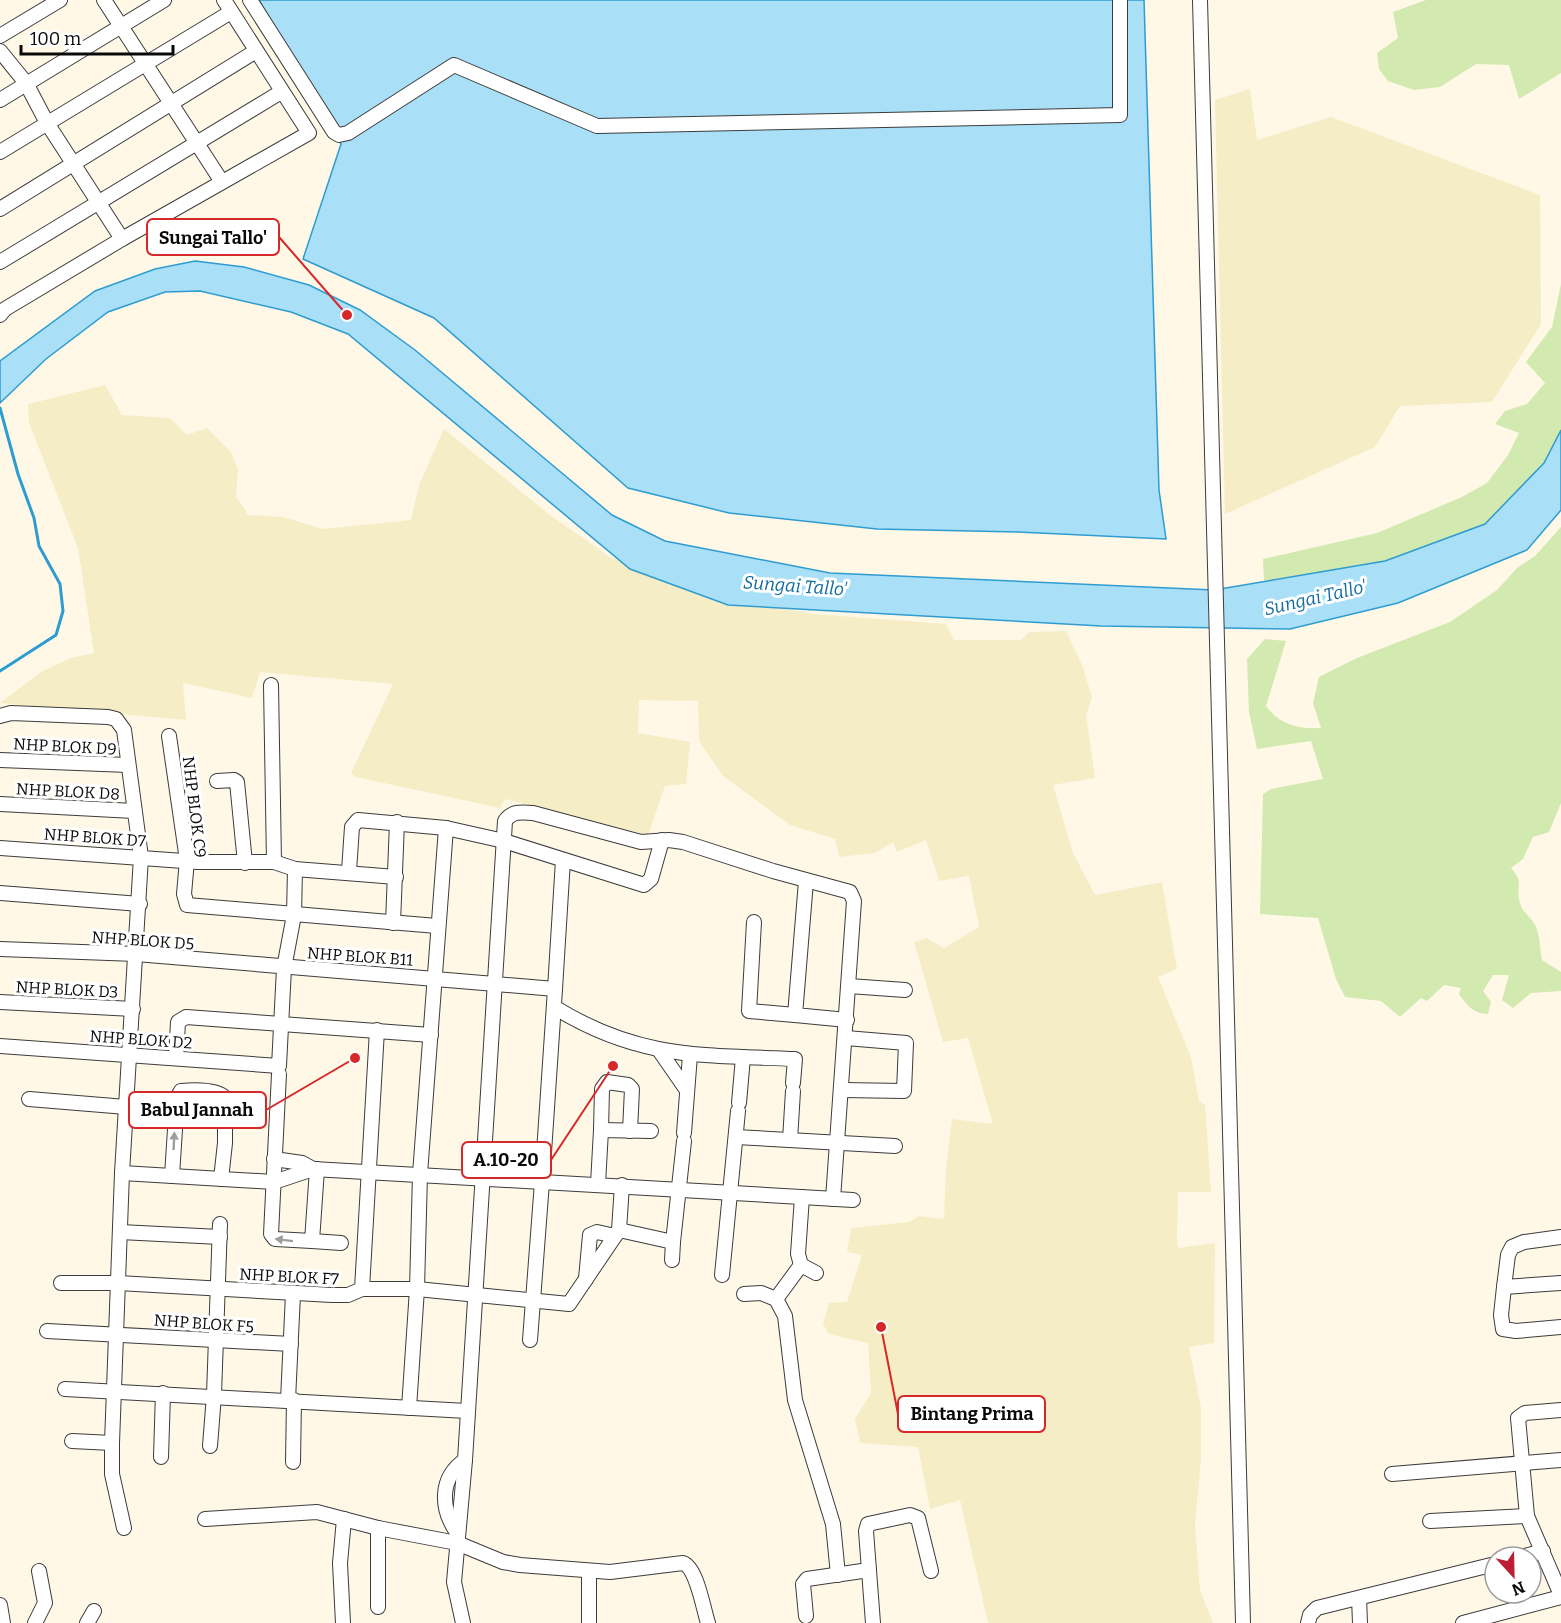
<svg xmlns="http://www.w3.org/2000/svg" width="1561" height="1623" font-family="Bitter,serif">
<rect width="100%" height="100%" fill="#fff8e6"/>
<g fill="#f5edc6">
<polygon points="1250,89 1257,140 1331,117 1540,195 1541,324 1492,402 1400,406 1375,447 1225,514 1215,100"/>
<polygon points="105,385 122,415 170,418 187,435 207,428 231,452 238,470 236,496 248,515 283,517 323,529 411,520 419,485 444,429 550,515 610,557 722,598 814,614 946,624 954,640 1021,640 1029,632 1066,631 1083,667 1092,698 1086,715 1095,778 1053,785 1073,853 1095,895 1162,882 1177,969 1158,977 1191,1057 1199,1101 1205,1105 1211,1192 1178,1192 1177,1236 1178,1248 1215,1243 1214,1343 1189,1347 1201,1408 1201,1458 1195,1526 1200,1590 1213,1623 988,1623 960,1500 930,1509 918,1447 860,1443 855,1419 871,1393 868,1343 829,1334 823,1324 829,1303 847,1302 862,1255 847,1252 851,1228 909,1222 919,1216 944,1219 946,1168 952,1119 993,1124 968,1038 943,1042 914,942 926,938 944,948 979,927 969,876 939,881 926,840 897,852 893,842 875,853 839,857 835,839 790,825 723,776 699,741 698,701 639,700 638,733 690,742 686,784 665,786 648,835 505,799 500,808 356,777 351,773 393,684 260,672 252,698 183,683 186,720 0,703 41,672 71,658 94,653 78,548 29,423 28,404"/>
</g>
<g fill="#d2e9b0">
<polygon points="1426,0 1561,0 1561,73 1519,99 1509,65 1476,64 1440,87 1414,90 1388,81 1379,69 1377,53 1398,38 1393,12"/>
<polygon points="1561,284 1561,430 1544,463 1485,524 1385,561 1264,581 1263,559 1377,533 1462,497 1487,483 1508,455 1519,433 1495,424 1505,411 1527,404 1545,383 1526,362 1552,327"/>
<path d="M 1561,527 L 1561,803 L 1549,832 L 1533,837 L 1523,859 L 1511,868 C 1525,883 1515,888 1520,903 C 1522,913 1532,917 1536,927 C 1540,936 1540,950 1542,960 L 1561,972 L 1561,991 L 1531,993 L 1513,1008 L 1502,1000 L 1509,975 L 1493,975 L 1483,991 L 1491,1002 L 1488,1014 C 1474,1014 1467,1006 1459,994 L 1461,988 L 1444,985 L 1427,1001 L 1421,998 L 1400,1017 L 1381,1001 L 1345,997 L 1336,979 L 1318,918 L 1260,914 L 1263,794 L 1271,789 L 1323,779 L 1311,741 L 1257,749 L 1249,712 L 1247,659 L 1265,639 L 1286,641 L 1266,706 C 1280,725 1298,729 1321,728 L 1313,703 L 1319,677 L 1357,658 L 1450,622 L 1497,590 L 1517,568 L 1535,556 Z"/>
</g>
<g fill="#a9e0f8" stroke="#2e9cd1" stroke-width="1.5">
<polygon points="259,0 1144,0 1159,490 1166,539 1018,532 877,529 729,513 628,488 434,318 303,259 341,144"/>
<polygon points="195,261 244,267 309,285 360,310 415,350 612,515 665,541 830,573 1214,590 1385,561 1485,524 1544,463 1561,430 1561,510 1527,550 1398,603 1290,629 1101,626 728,605 630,569 348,334 291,312 200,291 165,292 108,312 46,359 0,403 0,361 95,291 155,269"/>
</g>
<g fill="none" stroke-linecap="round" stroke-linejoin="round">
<polyline stroke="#2e9cd1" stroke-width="3" points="0,408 18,474 34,518 39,546 60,584 63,611 56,635 0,671"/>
<g stroke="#3c3c3c" stroke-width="16">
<g id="minor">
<polyline points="104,0 222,182"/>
<polyline points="250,0 334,132 339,135 348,133 454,65 597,126 1120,115 1120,0"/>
<polyline points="1200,0 1243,1623"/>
<polyline points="0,36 60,0"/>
<polyline points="0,51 26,83 47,123 122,239"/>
<polyline points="0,100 164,0"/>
<polyline points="0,152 231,12"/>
<polyline points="0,209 256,51"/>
<polyline points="0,262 281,92"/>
<polyline points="0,315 5,309 122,239 309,133 224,0"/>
<polyline points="271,685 274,862"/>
<polyline points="0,716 11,713 108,717 116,719 124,730 141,857 122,1173 112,1443 112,1474 124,1528"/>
<polyline points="169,736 187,860 184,894 187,905 437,926"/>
<polyline points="0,760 128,765"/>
<polyline points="217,781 234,780 237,782 245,863"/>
<polyline points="0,804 134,811"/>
<polyline points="0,848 198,862 274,862 295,869"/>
<polyline points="349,871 352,827 358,820 446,828 504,841 644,885 651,879 662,840"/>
<polyline points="806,881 795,1015 847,1020"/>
<polyline points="0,893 140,904"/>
<polyline points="754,922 749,1011 795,1015"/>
<polyline points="393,923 397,822"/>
<polyline points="0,949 136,954 555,989 563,860"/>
<polyline points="849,986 905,990"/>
<polyline points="0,1002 133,1009"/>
<path d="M 554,1007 C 638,1059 700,1055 795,1059 L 793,1083"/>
<polyline points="0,1046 279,1066 284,968 294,915 295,869 396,877"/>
<polyline points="659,1050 686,1089"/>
<polyline points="176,1058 178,1022 186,1017 431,1035"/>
<polyline points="279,1074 271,1234 275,1239 312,1241 317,1169"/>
<polyline points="843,1090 904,1091 906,1043 846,1038"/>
<polyline points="29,1099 126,1107"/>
<polyline points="739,1103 743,1057"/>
<polyline points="601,1130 602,1089 607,1082 628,1085 632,1089 630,1131"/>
<polyline points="684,1133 690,1055"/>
<polyline points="736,1137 895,1146"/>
<polyline points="790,1140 793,1091"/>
<polyline points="274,1159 302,1163 313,1169 542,1182 555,989"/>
<polyline points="122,1173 274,1182 313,1169"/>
<path d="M 172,1176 L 177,1098 L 181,1091 C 193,1090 217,1089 225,1098 L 225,1143 L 221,1179"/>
<polyline points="598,1184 601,1130 651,1131"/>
<polyline points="802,1197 798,1254 801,1265 816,1273"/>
<polyline points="619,1230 622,1185"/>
<polyline points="120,1232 220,1237"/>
<polyline points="1561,1237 1524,1242 1512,1247 1508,1255 1504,1287 1561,1283"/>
<polyline points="312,1241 341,1243"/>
<polyline points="672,1260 673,1242"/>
<polyline points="722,1275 738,1111"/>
<polyline points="586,1279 590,1235 597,1232 615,1236"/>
<polyline points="61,1283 118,1283 332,1295 348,1295 362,1289 377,1030"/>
<polyline points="1504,1287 1501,1315 1503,1329 1516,1331 1561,1327"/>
<polyline points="362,1289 417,1289 569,1304 619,1230 673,1242 684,1141"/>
<polyline points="744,1294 761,1293 776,1299 785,1316 795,1400 833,1524 838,1575"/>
<polyline points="776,1299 801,1265"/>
<polyline points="47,1331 291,1344"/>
<polyline points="530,1340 542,1182 853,1200"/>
<polyline points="65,1389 467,1411"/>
<polyline points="288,1400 293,1294"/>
<polyline points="409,1408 417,1289 420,1174 446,828"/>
<polyline points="1561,1410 1525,1413 1518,1418 1527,1516 1561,1595"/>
<polyline points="72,1441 112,1443"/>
<polyline points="210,1446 214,1395 220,1224"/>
<polyline points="161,1457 163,1393"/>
<polyline points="293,1462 294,1400"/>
<polyline points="1392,1474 1561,1460"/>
<path d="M 205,1519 L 317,1512 L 378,1528 L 457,1543 L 503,1562 L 520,1565 L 610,1572 L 683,1563 C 697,1568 703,1608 708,1623"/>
<polyline points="1430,1521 1527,1516"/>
<path d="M 458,1534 C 440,1509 439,1478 465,1460"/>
<polyline points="1521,1557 1543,1551"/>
<polyline points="1359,1598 1360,1623"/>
<polyline points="0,1605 3,1623"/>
<polyline points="378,1607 378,1528"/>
<polyline points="806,1616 803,1584 807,1579 869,1570"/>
<polyline points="35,1623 45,1603 39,1571"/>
<polyline points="87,1623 94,1611"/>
<polyline points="343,1623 340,1563 344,1519"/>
<path d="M 463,1623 L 454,1582 L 465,1460 L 505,821 C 512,811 521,812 533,813 L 641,842 L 669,840 L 683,842 L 773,871 L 850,892 L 854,901 L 833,1199"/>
<polyline points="589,1623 589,1571"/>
<polyline points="873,1623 866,1531 868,1524 910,1515 918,1518 931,1571"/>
<polyline points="1308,1623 1310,1615 1317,1608 1495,1564"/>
<polyline points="1463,1623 1561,1597"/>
</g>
</g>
<use href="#minor" stroke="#fff" stroke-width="14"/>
</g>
<defs><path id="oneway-solid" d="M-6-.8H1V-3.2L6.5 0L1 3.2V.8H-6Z" transform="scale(1.5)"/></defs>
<g fill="#9d9d9d">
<use href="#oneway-solid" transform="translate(174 1141) rotate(-87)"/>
<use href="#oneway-solid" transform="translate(284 1240) rotate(-173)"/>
</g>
<g text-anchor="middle" stroke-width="6" stroke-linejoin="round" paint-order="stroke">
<g font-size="16" fill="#090909" stroke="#fff">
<text transform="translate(65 746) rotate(3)" y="6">NHP BLOK D9</text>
<text transform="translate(68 791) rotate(3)" y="6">NHP BLOK D8</text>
<text transform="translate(195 807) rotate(83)" y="6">NHP BLOK C9</text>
<text transform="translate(95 837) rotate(4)" y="6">NHP BLOK D7</text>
<text transform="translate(143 940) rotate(4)" y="6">NHP BLOK D5</text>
<text transform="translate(360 956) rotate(4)" y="6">NHP BLOK B11</text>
<text transform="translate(67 989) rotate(3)" y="6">NHP BLOK D3</text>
<text transform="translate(141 1039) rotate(4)" y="6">NHP BLOK D2</text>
<text transform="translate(289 1276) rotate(3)" y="6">NHP BLOK F7</text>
<text transform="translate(204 1323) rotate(4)" y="6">NHP BLOK F5</text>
</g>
<g font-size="18" font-style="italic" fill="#116b9d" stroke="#fff">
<text transform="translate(795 586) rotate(4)" y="6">Sungai Tallo'</text>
<text transform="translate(1315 598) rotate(-13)" y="6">Sungai Tallo'</text>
</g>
</g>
<path fill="none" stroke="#d62828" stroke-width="2" d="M347 315L279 237M355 1058L266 1110M613 1066L551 1160M881 1327L898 1414"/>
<g fill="#d62828" stroke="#fff" stroke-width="2">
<circle cx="347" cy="315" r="6"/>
<circle cx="355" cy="1058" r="6"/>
<circle cx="613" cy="1066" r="6"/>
<circle cx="881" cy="1327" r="6"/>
</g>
<g fill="#fff" stroke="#d62828" stroke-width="2">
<rect x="147" y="219" width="132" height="36" rx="6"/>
<rect x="129" y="1092" width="137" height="36" rx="6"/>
<rect x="462" y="1142" width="89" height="36" rx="6"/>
<rect x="898" y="1396" width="147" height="36" rx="6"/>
</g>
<g font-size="18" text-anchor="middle" font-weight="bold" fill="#090909">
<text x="213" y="244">Sungai Tallo'</text>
<text x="197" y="1116">Babul Jannah</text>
<text x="506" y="1166">A.10-20</text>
<text x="972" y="1420">Bintang Prima</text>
</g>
<g transform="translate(1513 1575) rotate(158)"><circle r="28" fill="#ffffff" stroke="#9d9d9d" stroke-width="1.5"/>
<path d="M0-4.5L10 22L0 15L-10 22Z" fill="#bc1f33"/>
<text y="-9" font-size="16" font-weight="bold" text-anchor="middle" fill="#090909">N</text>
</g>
<path d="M21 45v9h152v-9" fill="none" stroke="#090909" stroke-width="3"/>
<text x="30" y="45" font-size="18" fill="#090909" stroke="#ffffff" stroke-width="4.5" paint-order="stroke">100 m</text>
</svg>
